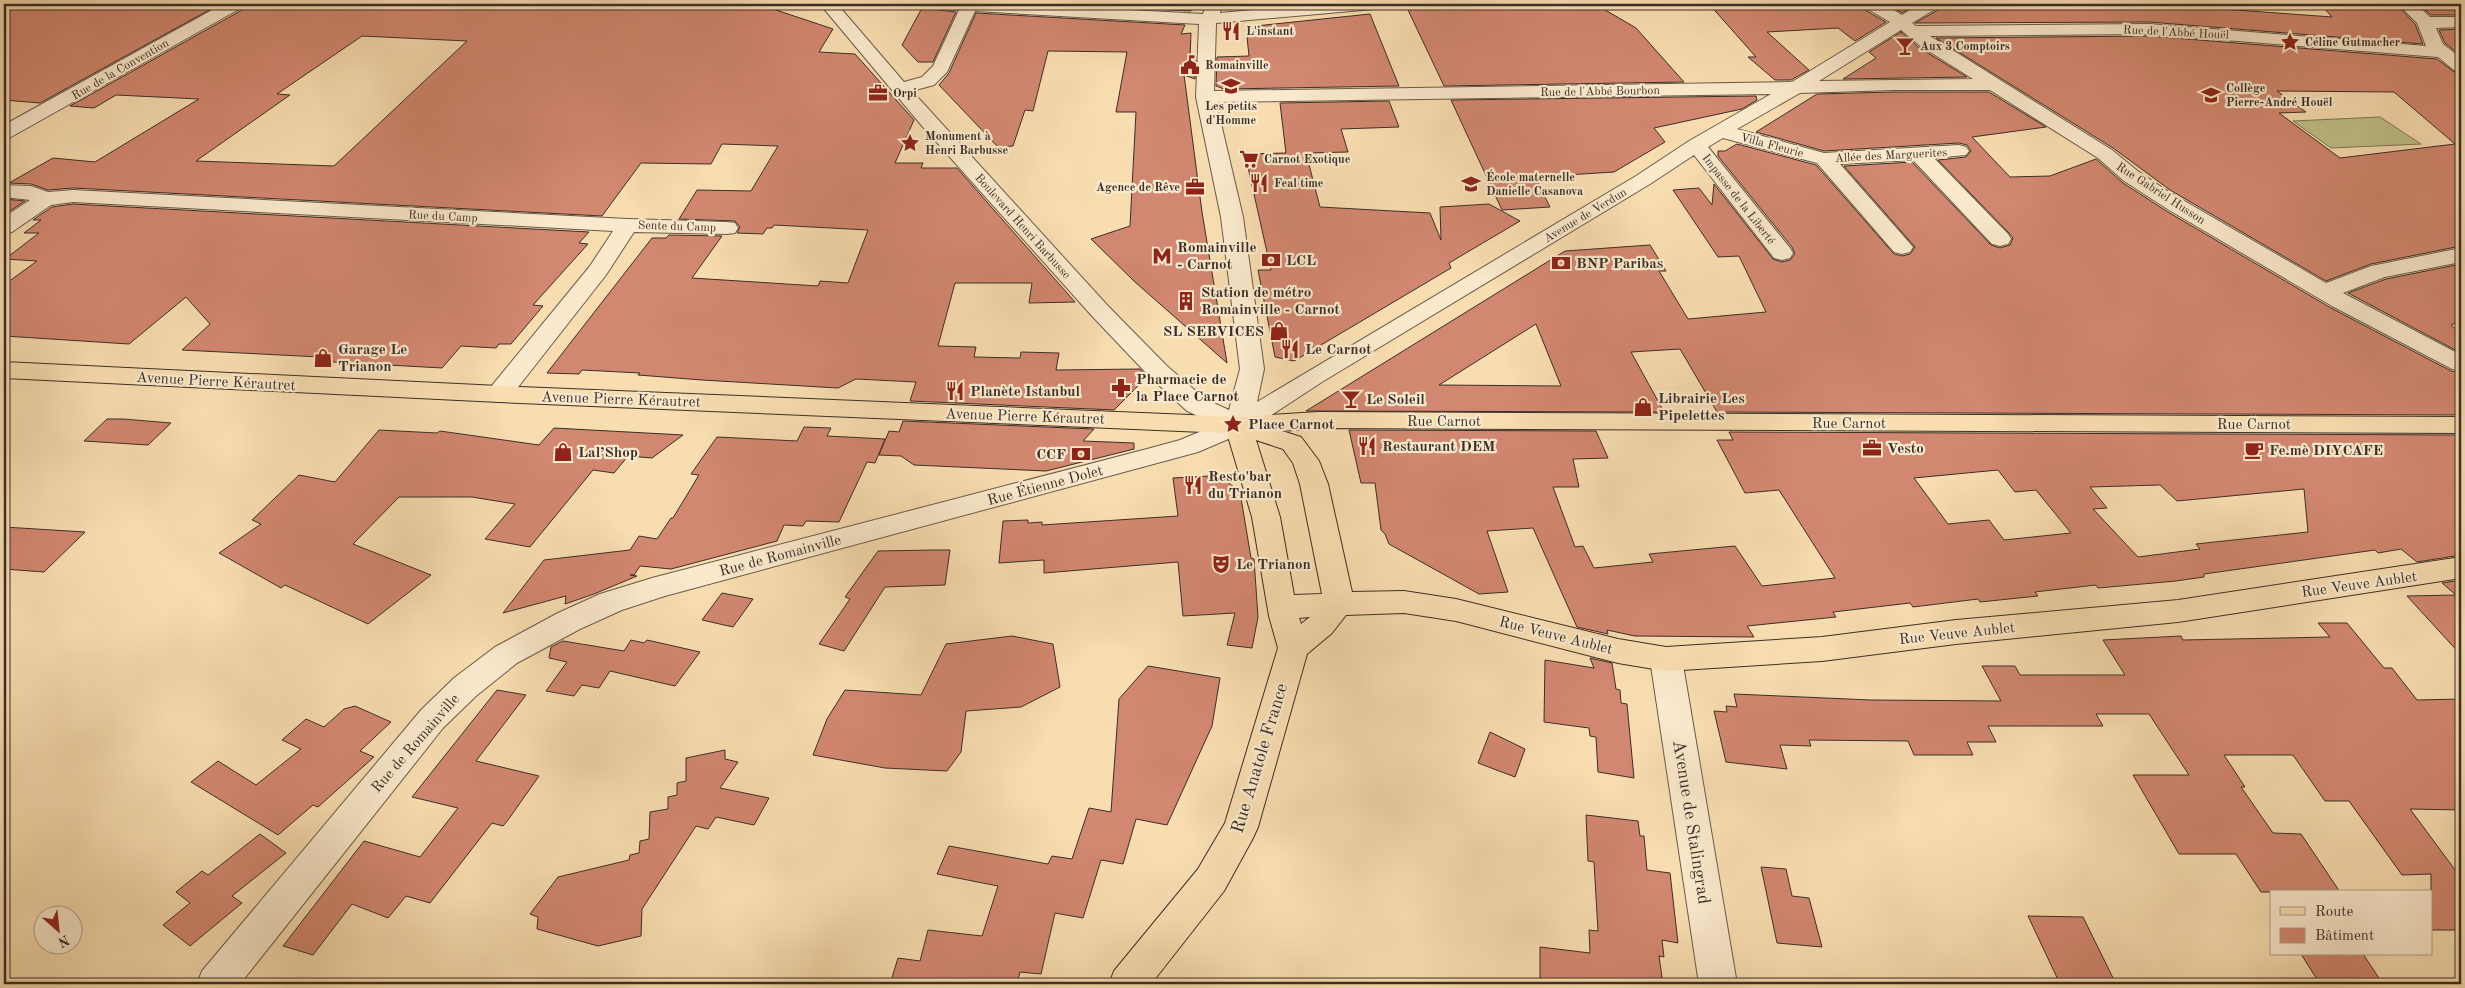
<svg xmlns="http://www.w3.org/2000/svg" width="2465" height="988" font-family="'Old Standard TT',serif">
<rect width="100%" height="100%" fill="#f8ddb0"/>
<filter id="stains"><feTurbulence type="fractalNoise" baseFrequency=".004" numOctaves="4"/><feColorMatrix values="0 0 0 0 .2 0 0 0 0 .09 0 0 0 0 .02 0 0 0 .5 -.17"/></filter>
<radialGradient id="worn" r=".72"><stop offset=".6" stop-color="#630" stop-opacity="0"/><stop offset="1" stop-color="#630" stop-opacity=".3"/></radialGradient>
<polygon fill="#c0c088" stroke="#7e7758" points="2380,117 2421,144 2331,148 2293,121"/>
<g fill="#d28770" stroke="#3b2e28" fill-rule="evenodd">
<polygon points="4,4 107,4 167,8 167,4 220,4 40,103 4,100"/>
<path d="M 245,4 L 324,4 L 365,8 L 371,4 L 758,4 L 833,29 L 819,52 L 855,54 L 914,120 L 895,163 L 923,163 L 921,168 L 957,168 L 1075,302 L 1029,303 L 1032,283 L 955,283 L 938,346 L 976,347 L 974,357 L 1020,358 L 1021,352 L 1059,353 L 1056,370 L 1140,369 L 1147,377 L 1114,410 L 910,401 L 916,382 L 856,379 L 838,388 L 702,380 L 638,375 L 640,373 L 582,370 L 579,374 L 547,373 L 652,238 L 666,238 L 669,235 L 722,236 L 692,278 L 818,286 L 820,281 L 848,283 L 868,230 L 774,225 L 772,228 L 767,228 L 763,234 L 737,233 L 740,227 L 735,221 L 679,219 L 697,190 L 751,191 L 778,146 L 722,144 L 711,164 L 641,163 L 602,216 L 73,188 L 48,190 L 31,184 L 9,183 L 53,158 L 95,162 L 199,99 L 116,95 L 94,108 L 70,106 L 242,10 ZM 362,36 L 467,41 L 334,166 L 196,161 L 290,95 L 277,94 Z"/>
<polygon points="1051,4 1194,4 1191,11"/>
<polygon points="1463,4 1595,4 1636,28 1684,82 1444,86 1408,10"/>
<polygon points="1709,4 1862,4 1865,10 1886,22 1855,41 1838,28 1767,32 1809,70 1791,80 1775,80 1748,57 1756,57"/>
<polygon points="1887,4 1917,4 1902,13"/>
<polygon points="1941,4 2202,4 2208,8 2332,17 2324,8 2328,9 2322,4 2396,4 2415,24 2423,44 2149,22 1915,23 1938,10"/>
<polygon points="2418,4 2461,4 2461,15 2431,15"/>
<polygon points="922,8 956,12 933,62 918,62 902,45"/>
<polygon points="976,13 1185,25 1181,34 1191,33 1190,57 1196,57 1195,79 1184,75 1202,212 1227,363 1135,282 1091,239 1130,226 1136,112 1116,112 1127,52 1048,51 1033,111 1025,110 1013,146 998,147 939,85 949,73"/>
<polygon points="1370,14 1399,86 1224,89 1216,86 1217,57 1249,56 1246,27"/>
<polygon points="2461,29 2461,56 2445,43 2439,30"/>
<polygon points="1901,32 1918,47 1967,77 1843,79 1876,58 1869,52"/>
<path d="M 2149,36 L 2437,59 L 2454,72 L 2461,74 L 2461,246 L 2371,264 L 2326,281 L 2170,190 L 2113,148 L 1936,38 ZM 2277,91 L 2394,92 L 2455,144 L 2340,158 L 2279,113 L 2306,112 Z"/>
<path d="M 1894,92 L 1989,92 L 2046,127 L 1972,137 L 2010,177 L 2050,176 L 2096,159 L 2123,183 L 2168,212 L 2331,308 L 2451,371 L 2461,373 L 2461,415 L 1717,412 L 1680,349 L 1631,352 L 1664,412 L 1306,411 L 1565,251 L 1650,245 L 1666,271 L 1659,271 L 1688,319 L 1766,312 L 1739,256 L 1718,257 L 1673,190 L 1699,188 L 1712,205 L 1714,184 L 1773,259 L 1782,262 L 1790,260 L 1795,254 L 1792,247 L 1718,156 L 1718,151 L 1725,151 L 1737,144 L 1816,165 L 1894,254 L 1902,256 L 1910,254 L 1915,247 L 1844,166 L 1912,162 L 1991,245 L 2000,248 L 2010,245 L 2013,238 L 2009,233 L 1938,160 L 1966,157 L 1971,151 L 1967,145 L 1959,143 L 1824,151 L 1756,132 L 1817,94 ZM 1536,324 L 1561,386 L 1439,385 Z"/>
<polygon points="1756,96 1757,100 1742,109 1654,128 1665,142 1614,172 1535,177 1550,207 1502,210 1451,100"/>
<polygon points="1389,101 1399,127 1341,129 1348,152 1306,153 1320,207 1430,213 1441,240 1440,207 1489,204 1520,221 1449,263 1451,268 1294,361 1275,357 1258,270 1271,270 1245,154 1286,153 1280,103"/>
<polygon points="4,199 25,201 4,215"/>
<polygon points="73,204 589,232 579,243 588,244 533,305 543,306 511,344 499,344 496,348 461,346 442,368 316,361 320,357 182,350 210,324 186,297 129,344 4,336 4,285 37,261 5,259 39,233 24,233 41,220 33,220 52,207"/>
<polygon points="2461,264 2461,293 2455,296 2461,300 2461,321 2451,325 2461,334 2461,353 2348,293 2386,279"/>
<polygon points="107,419 123,419 171,423 148,445 84,441"/>
<polygon points="903,421 1094,429 1083,441 1134,443 1134,449 1046,471 914,465 901,456 879,455 889,431 899,432"/>
<polygon points="804,427 831,428 827,436 885,439 875,463 867,462 839,522 806,521 803,526 784,525 777,541 671,569 640,566 634,575 630,575 637,576 594,594 565,604 566,596 503,613 544,560 630,550 639,536 657,539 671,518 673,518 699,475 691,474 717,437 797,441"/>
<polygon points="554,428 683,435 652,458 628,456 614,473 593,470 530,547 485,539 515,504 472,497 399,497 353,544 431,575 368,624 285,585 281,588 219,553 261,524 252,520 299,475 335,482 379,430 437,433 440,431 539,445"/>
<path d="M 1349,430 L 1596,431 L 1608,458 L 1573,459 L 1579,487 L 1553,487 L 1575,547 L 1583,546 L 1594,568 L 1653,562 L 1649,554 L 1735,546 L 1762,586 L 1835,578 L 1779,490 L 1745,493 L 1717,440 L 1733,440 L 1729,432 L 2461,435 L 2461,555 L 2417,562 L 2401,549 L 2378,553 L 2375,550 L 2204,574 L 2204,577 L 2176,581 L 2098,588 L 2096,585 L 2035,592 L 2038,596 L 1980,602 L 1978,599 L 1913,607 L 1910,603 L 1833,612 L 1836,617 L 1747,626 L 1754,637 L 1635,636 L 1607,630 L 1608,634 L 1577,627 L 1533,528 L 1487,531 L 1508,592 L 1479,594 L 1389,544 L 1385,534 L 1381,530 L 1375,483 L 1361,483 ZM 1998,470 L 2015,492 L 2036,490 L 2071,533 L 2004,540 L 1989,520 L 1948,524 L 1914,478 ZM 2160,485 L 2177,501 L 2304,489 L 2308,532 L 2196,544 L 2200,549 L 2138,557 L 2093,509 L 2107,508 L 2090,487 Z"/>
<polygon points="1210,476 1229,483 1240,492 1251,558 1254,559 1258,617 1252,648 1227,645 1235,613 1183,616 1178,562 1044,573 1044,560 999,563 1003,521 1028,520 1028,523 1042,522 1042,525 1178,516 1173,478"/>
<polygon points="4,527 85,532 44,572 4,569"/>
<polygon points="933,550 950,550 945,585 885,587 844,651 819,644 850,599 845,597 878,551"/>
<polygon points="2461,580 2461,655 2407,596 2456,595 2442,583"/>
<polygon points="722,593 753,599 733,627 702,620"/>
<polygon points="2318,623 2347,623 2384,668 2392,668 2417,700 2461,699 2461,810 2410,809 2461,878 2461,930 2431,930 2431,874 2402,875 2349,801 2325,801 2293,755 2224,755 2245,787 2241,787 2273,833 2301,834 2340,892 2261,892 2236,854 2179,854 2133,775 2189,775 2149,714 2096,714 2103,726 1988,726 1996,742 1967,742 1973,755 1914,755 1908,741 1809,740 1811,746 1780,745 1787,769 1726,762 1714,711 1727,712 1726,706 1737,707 1734,694 1871,700 2001,701 1982,666 2015,666 2020,675 2125,675 2103,640 2181,636 2183,640 2330,637"/>
<polygon points="1012,636 1053,644 1060,687 1021,707 966,711 961,752 947,771 885,768 813,755 827,719 845,690 921,695 946,644"/>
<polygon points="631,640 644,643 647,640 700,652 675,686 610,671 599,688 582,685 574,696 546,691 567,662 549,658 551,647 563,641 624,651"/>
<polygon points="1590,658 1612,663 1616,689 1620,690 1621,703 1627,704 1634,778 1598,772 1596,737 1590,736 1589,728 1544,722 1545,660 1594,668"/>
<polygon points="1148,666 1220,678 1212,726 1167,825 1136,819 1123,864 1101,860 1083,918 1055,913 1041,974 1020,972 1017,984 890,984 898,958 920,961 928,930 982,936 998,886 937,874 949,846 1048,864 1052,856 1072,859 1089,808 1111,812 1119,699"/>
<polygon points="497,690 526,695 476,761 539,776 508,820 503,826 492,823 430,903 406,896 388,918 352,904 313,955 283,946 364,841 420,857 458,808 412,797"/>
<polygon points="355,706 391,722 360,751 374,757 318,807 313,805 278,835 191,782 218,761 256,785 301,749 282,740 306,719 324,727 344,709"/>
<polygon points="1490,732 1525,749 1515,777 1478,763"/>
<polygon points="725,750 725,759 738,762 720,788 769,798 754,825 716,817 708,829 696,826 642,909 641,936 598,946 537,929 538,917 530,914 558,877 629,860 630,855 639,853 640,841 649,839 650,812 668,809 668,797 677,795 677,783 686,781 686,758"/>
<polygon points="1586,815 1638,821 1640,836 1644,836 1647,870 1670,873 1678,943 1662,940 1664,957 1659,956 1663,984 1540,984 1540,947 1590,953 1589,930 1598,931 1594,862 1588,861"/>
<polygon points="260,834 286,853 232,896 242,903 190,946 163,925 190,903 176,892 202,871 208,875"/>
<polygon points="1761,867 1786,869 1792,896 1809,898 1822,947 1777,943"/>
<polygon points="2028,916 2083,917 2116,984 2060,984"/>
<polygon points="2301,954 2363,954 2383,984 2320,984"/>
</g>
<g fill="none" stroke-linecap="round" stroke-linejoin="round">
<g stroke="#6a5a4a" stroke-width="2">
<g id="minor">
<polygon points="223,4 243,4 241,8 11,137 4,139 4,125"/>
<path d="M 820,4 L 837,4 L 904,82 L 922,77 L 933,66 L 959,10 L 927,8 L 925,4 L 1021,4 L 1203,14 L 1206,4 L 1222,4 L 1220,13 L 1321,4 L 1382,4 L 1380,8 L 1374,9 L 1216,23 L 1214,91 L 1792,82 L 1890,22 L 1866,8 L 1864,4 L 1884,4 L 1902,15 L 1920,4 L 1939,4 L 1937,8 L 1912,23 L 1916,26 L 2149,24 L 2426,46 L 2417,23 L 2398,4 L 2416,4 L 2430,17 L 2461,17 L 2461,27 L 2436,28 L 2443,44 L 2461,58 L 2461,72 L 2455,71 L 2438,57 L 2149,34 L 1930,36 L 2112,150 L 2139,172 L 2169,192 L 2326,283 L 2371,266 L 2461,248 L 2461,262 L 2385,277 L 2343,293 L 2461,355 L 2461,371 L 2452,369 L 2332,306 L 2169,210 L 2124,181 L 2098,158 L 1990,90 L 1894,90 L 1800,93 L 1737,129 L 1824,153 L 1959,145 L 1966,147 L 1969,151 L 1966,155 L 1934,158 L 2008,234 L 2011,239 L 2008,244 L 2000,246 L 1992,244 L 1913,160 L 1840,164 L 1913,247 L 1910,252 L 1902,254 L 1894,252 L 1817,163 L 1723,138 L 1708,147 L 1790,248 L 1793,253 L 1790,258 L 1782,260 L 1774,258 L 1694,155 L 1650,184 L 1322,382 L 1247,431 L 1198,452 L 665,596 L 622,610 L 580,629 L 517,663 L 476,696 L 443,728 L 240,984 L 197,984 L 202,971 L 421,710 L 454,678 L 495,647 L 558,613 L 600,594 L 652,578 L 1147,449 L 1180,440 L 1216,425 L 1187,411 L 1149,376 L 1092,316 L 922,126 ZM 975,11 L 1199,24 L 1196,97 L 1221,217 L 1240,369 L 1229,410 L 1205,399 L 1167,366 L 1108,306 L 912,91 L 934,85 L 947,72 ZM 1901,30 L 1919,45 L 1973,79 L 1819,81 ZM 1771,94 L 1689,141 L 1636,176 L 1257,402 L 1264,369 L 1243,217 L 1216,102 Z"/>
<polygon points="4,185 31,186 48,192 73,190 628,219 727,222 735,223 738,228 735,233 727,234 634,232 606,275 508,400 499,402 490,400 486,394 490,388 590,266 613,231 73,202 51,205 12,232 4,233 4,217 30,200 4,197"/>
<polygon points="1666,647 1677,650 1682,659 1737,984 1699,984 1650,659 1655,650"/>
</g>
</g>
<g stroke="#3b2e28" stroke-width="2">
<path id="major" d="M 4,362 L 499,386 L 1238,417 L 1318,412 L 2461,417 L 2461,433 L 1318,428 L 1282,431 L 1301,437 L 1319,461 L 1328,484 L 1352,592 L 1404,591 L 1456,599 L 1618,639 L 1666,647 L 1822,637 L 1956,620 L 2178,600 L 2461,557 L 2461,578 L 2178,622 L 1956,644 L 1822,661 L 1666,671 L 1618,663 L 1456,621 L 1404,613 L 1346,615 L 1332,633 L 1307,654 L 1258,827 L 1253,838 L 1224,891 L 1151,984 L 1109,984 L 1114,971 L 1198,869 L 1225,823 L 1278,648 L 1269,616 L 1252,517 L 1227,433 L 499,402 L 4,378 ZM 1256,440 L 1283,449 L 1293,463 L 1300,484 L 1322,594 L 1294,595 L 1280,517 ZM 1310,617 L 1301,624 L 1299,618 Z"/>
</g>
<use href="#minor" fill="#fae9cc" fill-rule="evenodd"/>
<use href="#major" fill="#f8ddb0" fill-rule="evenodd"/>
</g>
<defs>
<g id="restaurant-bare" transform="scale(1.5)"><path d="M-5-6h1v4h1v-4h1v4h1v-4h1v5L-1.5 .5V6h-2V.5L-5-1ZM5-6V6H3V1.5H1.5Q1.5-4 5-6Z" fill="#8f2418" stroke="#fae9cc" stroke-width="2.5" paint-order="stroke"/></g>
<g id="sight-bare" transform="scale(1.5)"><path d="M0-6L1.8-2.2L6-1.7L2.9 1.2L3.7 5.4L0 3.3L-3.7 5.4L-2.9 1.2L-6-1.7L-1.8-2.2Z" fill="#8f2418" stroke="#fae9cc" stroke-width="2.5" paint-order="stroke"/></g>
<g id="bar-bare" transform="scale(1.5)"><path d="M-6-5H6L.8 .8V4.5H3.5V6h-7V4.5H-.8V.8Z" fill="#8f2418" stroke="#fae9cc" stroke-width="2.5" paint-order="stroke"/></g>
<g id="civic-bare" transform="scale(1.5)"><path d="M-.6-6.5H3V-4.5H.6V-3L4-1V1h2V6H-6V1h2V-1L-.6-3ZM-1.2 2.5V6h2.4V2.5Z" fill="#8f2418" stroke="#fae9cc" stroke-width="2.5" paint-order="stroke"/></g>
<g id="school-bare" transform="scale(1.5)"><path d="M0-5L7-2L0 1L-7-2ZM-4 1L0 2.5L4 1V4Q0 6-4 4Z" fill="#8f2418" stroke="#fae9cc" stroke-width="2.5" paint-order="stroke"/></g>
<g id="office-bare" transform="scale(1.5)"><path d="M-6-3h4V-5.5h4V-3h4V5H-6ZM-1-4.5V-3h2v-1.5ZM-6 0V1H6V0Z" fill="#8f2418" stroke="#fae9cc" stroke-width="2.5" paint-order="stroke"/></g>
<g id="supermarket-bare" transform="scale(1.5)"><path d="M-6-5.5h2.5l.6 2H6L4.5 2H-2.5L-4.4-4H-6ZM-1.5 3.2a1.3 1.3 0 1 0 .1 0ZM3 3.2a1.3 1.3 0 1 0 .1 0Z" fill="#8f2418" stroke="#fae9cc" stroke-width="2.5" paint-order="stroke"/></g>
<g id="metro-bare" transform="scale(1.5)"><path d="M-5.5 5V-5H-3L0 0L3-5H5.5V5H3V-.5L0 4L-3-.5V5Z" fill="#8f2418" stroke="#fae9cc" stroke-width="2.5" paint-order="stroke"/></g>
<g id="bank-bare" transform="scale(1.5)"><path d="M-6-4H6V4H-6ZM0-2.3a2.3 2.3 0 1 0 0 4.6a2.3 2.3 0 1 0 0-4.6Z" fill="#8f2418" stroke="#fae9cc" stroke-width="2.5" paint-order="stroke"/></g>
<g id="building-bare" transform="scale(1.5)"><path d="M-4-6H4V6H1V3H-1V6H-4ZM-2.5-4.3h1.7v1.8h-1.7ZM.8-4.3h1.7v1.8H.8ZM-2.5-1h1.7V.8h-1.7ZM.8-1h1.7V.8H.8Z" fill="#8f2418" stroke="#fae9cc" stroke-width="2.5" paint-order="stroke"/></g>
<g id="shop-bare" transform="scale(1.5)"><path d="M-5-2.5h2.3a2.7 3.5 0 0 1 5.4 0H5L5.5 6h-11ZM-1.5-2.5h3a1.5 2.3 0 0 0-3 0Z" fill="#8f2418" stroke="#fae9cc" stroke-width="2.5" paint-order="stroke"/></g>
<g id="pharmacy-bare" transform="scale(1.5)"><path d="M-2-6h4v4h4v4h-4v4h-4v-4h-4v-4h4Z" fill="#8f2418" stroke="#fae9cc" stroke-width="2.5" paint-order="stroke"/></g>
<g id="cafe-bare" transform="scale(1.5)"><path d="M-5.5-4.5H6V0H3Q3 3.5 0 3.5H-2.5Q-5.5 3.5-5.5 0ZM3-3.2v2h1.7v-2ZM-6 4.5H4V6H-6Z" fill="#8f2418" stroke="#fae9cc" stroke-width="2.5" paint-order="stroke"/></g>
<g id="theatre-bare" transform="scale(1.5)"><path d="M-5-5.5Q0-4 5-5.5V0Q5 5 0 6Q-5 5-5 0ZM-3.3-2.5H-1v1.5H-3.3ZM1-2.5H3.3v1.5H1ZM-2.8 1Q0 5.5 2.8 1Z" fill="#8f2418" stroke="#fae9cc" stroke-width="2.5" paint-order="stroke"/></g>
</defs>
<g fill-rule="evenodd">
<use href="#restaurant-bare" x="1231" y="31"/>
<use href="#sight-bare" x="2290" y="42"/>
<use href="#bar-bare" x="1905" y="46"/>
<use href="#civic-bare" x="1190" y="65"/>
<use href="#school-bare" x="1231" y="86"/>
<use href="#office-bare" x="878" y="93"/>
<use href="#school-bare" x="2211" y="95"/>
<use href="#sight-bare" x="910" y="143"/>
<use href="#supermarket-bare" x="1249" y="159"/>
<use href="#restaurant-bare" x="1259" y="183"/>
<use href="#school-bare" x="1471" y="184"/>
<use href="#office-bare" x="1195" y="187"/>
<use href="#metro-bare" x="1162" y="256"/>
<use href="#bank-bare" x="1271" y="260"/>
<use href="#bank-bare" x="1561" y="263"/>
<use href="#building-bare" x="1186" y="301"/>
<use href="#shop-bare" x="1279" y="331"/>
<use href="#restaurant-bare" x="1290" y="349"/>
<use href="#shop-bare" x="323" y="358"/>
<use href="#pharmacy-bare" x="1121" y="388"/>
<use href="#restaurant-bare" x="955" y="391"/>
<use href="#bar-bare" x="1351" y="399"/>
<use href="#shop-bare" x="1643" y="407"/>
<use href="#sight-bare" x="1233" y="424"/>
<use href="#restaurant-bare" x="1367" y="446"/>
<use href="#office-bare" x="1872" y="448"/>
<use href="#cafe-bare" x="2254" y="450"/>
<use href="#shop-bare" x="563" y="452"/>
<use href="#bank-bare" x="1081" y="454"/>
<use href="#restaurant-bare" x="1193" y="485"/>
<use href="#theatre-bare" x="1221" y="564"/>
</g>
<g text-anchor="middle" stroke-width="4.5" stroke-linejoin="round" paint-order="stroke">
<g font-size="12" font-weight="bold" fill="#3b2e28" stroke="#fae9cc" text-anchor="start">
<text x="1246" y="35">L'instant</text>
<text x="2305" y="46">Céline Gutmacher</text>
<text x="1920" y="50">Aux 3 Comptoirs</text>
<text x="1205" y="69">Romainville</text>
<text x="2226" y="92">Collège<tspan x="2226" dy="14">Pierre-André Houël</tspan></text>
<text x="893" y="97">Orpi</text>
<text x="1231" y="110" text-anchor="middle">Les petits<tspan x="1231" dy="14">d'Homme</tspan></text>
<text x="925" y="140">Monument à<tspan x="925" dy="14">Henri Barbusse</tspan></text>
<text x="1264" y="163">Carnot Exotique</text>
<text x="1486" y="181">École maternelle<tspan x="1486" dy="14">Danielle Casanova</tspan></text>
<text x="1274" y="187">Feal time</text>
<text x="1180" y="191" text-anchor="end">Agence de Rêve</text>
</g>
<g font-size="12" fill="#3b2e28" stroke="#fae9cc">
<text transform="translate(2176 32) rotate(3)" y="4">Rue de l'Abbé Houël</text>
<text transform="translate(120 69) rotate(-30)" y="4">Rue de la Convention</text>
<text transform="translate(1600 91) rotate(-1)" y="4">Rue de l'Abbé Bourbon</text>
<text transform="translate(1772 145) rotate(15)" y="4">Villa Fleurie</text>
<text transform="translate(1891 155) rotate(-3)" y="4">Allée des Marguerites</text>
<text transform="translate(2161 193) rotate(33)" y="4">Rue Gabriel Husson</text>
<text transform="translate(1739 199) rotate(52)" y="4">Impasse de la Liberté</text>
<text transform="translate(1585 215) rotate(-31)" y="4">Avenue de Verdun</text>
<text transform="translate(443 216) rotate(3)" y="4">Rue du Camp</text>
<text transform="translate(677 226) rotate(2)" y="4">Sente du Camp</text>
<text transform="translate(1023 226) rotate(48)" y="4">Boulevard Henri Barbusse</text>
</g>
<g font-size="15" font-weight="bold" fill="#3b2e28" stroke="#fae9cc" text-anchor="start">
<text x="1177" y="252">Romainville<tspan x="1177" dy="17">- Carnot</tspan></text>
<text x="1286" y="265">LCL</text>
<text x="1576" y="268">BNP Paribas</text>
<text x="1201" y="297">Station de métro<tspan x="1201" dy="17">Romainville - Carnot</tspan></text>
<text x="1264" y="336" text-anchor="end">SL SERVICES</text>
<text x="338" y="354">Garage Le<tspan x="338" dy="17">Trianon</tspan></text>
<text x="1305" y="354">Le Carnot</text>
<text x="1136" y="384">Pharmacie de<tspan x="1136" dy="17">la Place Carnot</tspan></text>
<text x="970" y="396">Planète Istanbul</text>
<text x="1658" y="403">Librairie Les<tspan x="1658" dy="17">Pipelettes</tspan></text>
<text x="1366" y="404">Le Soleil</text>
<text x="1248" y="429">Place Carnot</text>
<text x="1382" y="451">Restaurant DEM</text>
<text x="1887" y="453">Vesto</text>
<text x="2269" y="455">Fe.mè DIYCAFE</text>
<text x="578" y="457">Lal’Shop</text>
<text x="1066" y="459" text-anchor="end">CCF</text>
<text x="1208" y="481">Resto'bar<tspan x="1208" dy="17">du Trianon</tspan></text>
<text x="1236" y="569">Le Trianon</text>
</g>
<g font-size="15" fill="#3b2e28" stroke="#fae9cc">
<text transform="translate(216 381) rotate(3)" y="5">Avenue Pierre Kérautret</text>
<text transform="translate(621 399) rotate(2)" y="5">Avenue Pierre Kérautret</text>
<text transform="translate(1025 416) rotate(2)" y="5">Avenue Pierre Kérautret</text>
<text x="1444" y="426">Rue Carnot</text>
<text x="1849" y="428">Rue Carnot</text>
<text x="2254" y="429">Rue Carnot</text>
<text transform="translate(1045 485) rotate(-15)" y="5">Rue Étienne Dolet</text>
<text transform="translate(780 555) rotate(-15)" y="5">Rue de Romainville</text>
<text transform="translate(2359 584) rotate(-8)" y="5">Rue Veuve Aublet</text>
<text transform="translate(1957 633) rotate(-6)" y="5">Rue Veuve Aublet</text>
<text transform="translate(1556 635) rotate(14)" y="5">Rue Veuve Aublet</text>
<text transform="translate(415 743) rotate(-49)" y="5">Rue de Romainville</text>
</g>
<g font-size="18" fill="#3b2e28" stroke="#fae9cc">
<text transform="translate(1259 758) rotate(-73)" y="6">Rue Anatole France</text>
<text transform="translate(1692 822) rotate(81)" y="6">Avenue de Stalingrad</text>
</g>
</g>
<rect width="2465" height="988" fill="none" stroke="#f8ddb0" stroke-width="20"/>
<rect x="5" y="5" width="2455" height="978" fill="none" stroke="#3b2e28" stroke-width="2.5"/>
<rect x="10" y="10" width="2445" height="968" fill="none" stroke="#3b2e28"/>
<rect x="2270" y="890" width="162" height="65" fill="#fae9cc" stroke="#ae9e8a"/>
<rect x="2280" y="907" width="25" height="8" fill="#f8ddb0" stroke="#ae9e8a"/>
<text x="2315" y="916" font-size="15" fill="#3b2e28">Route</text>
<rect x="2280" y="928" width="25" height="15" fill="#d28770" stroke="#ae9e8a"/>
<text x="2315" y="940" font-size="15" fill="#3b2e28">Bâtiment</text>
<g transform="translate(58 930) rotate(153)"><circle r="24" fill="#fae9cc" stroke="#ae9e8a"/>
<path d="M0-4L9 19L0 12L-9 19Z" fill="#8f2418"/>
<text y="-8" font-size="14" font-weight="bold" text-anchor="middle" fill="#3b2e28">N</text>
</g>
<rect width="100%" height="100%" filter="url(#stains)"/>
<rect width="100%" height="100%" fill="url(#worn)"/>
</svg>
